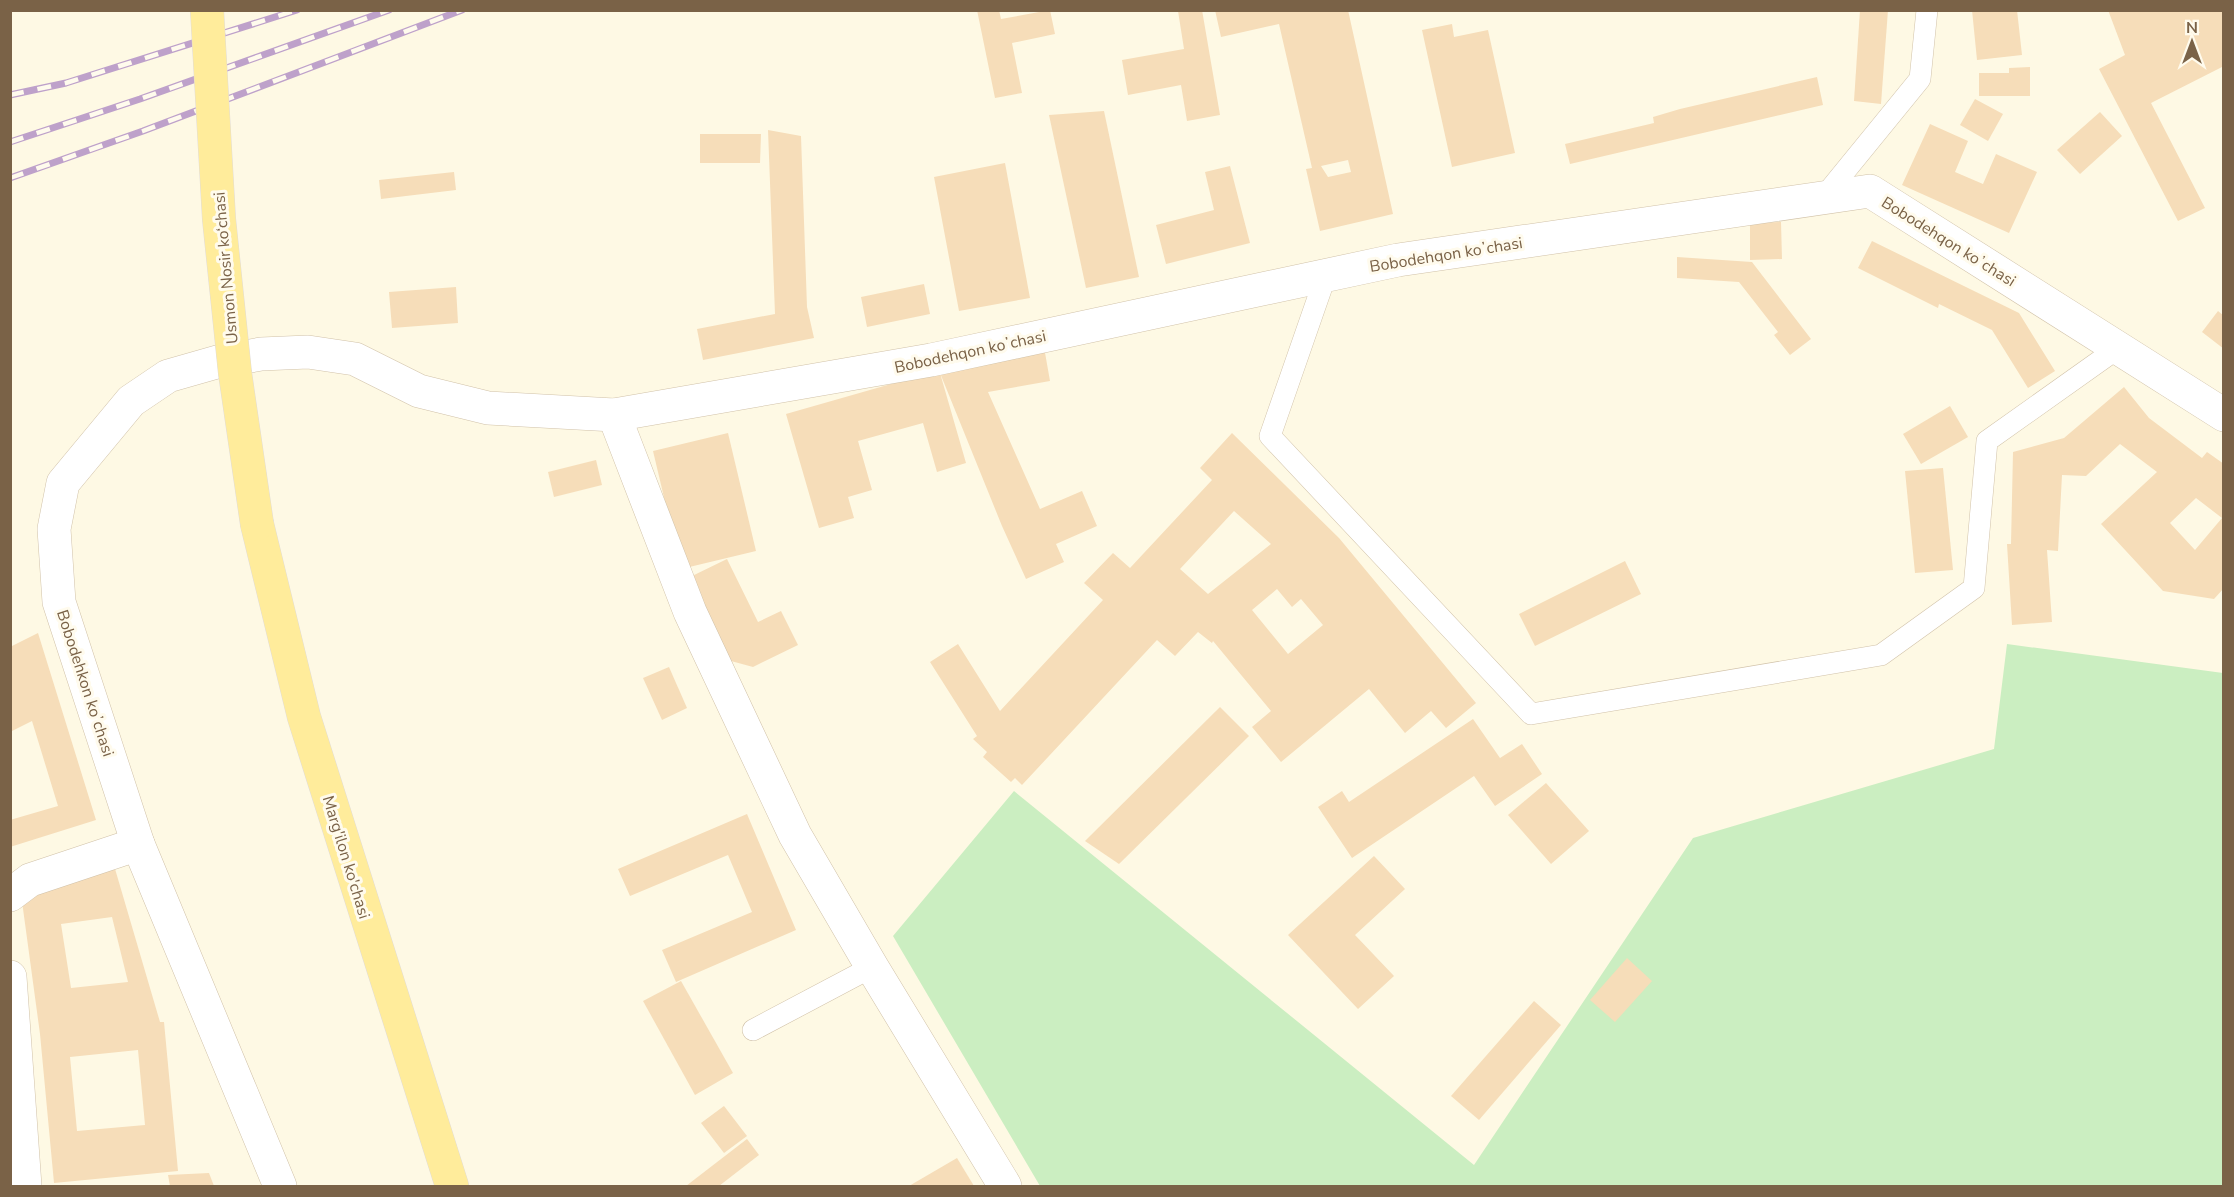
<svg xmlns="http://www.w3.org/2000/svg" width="2234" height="1197" font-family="'Nunito Sans',sans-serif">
<rect width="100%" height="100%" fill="#fef9e4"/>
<polygon fill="#cbeec1" points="2007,644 2223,673 2223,1186 1040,1186 893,936 1014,791 1474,1165 1693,838 1994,749"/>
<g fill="#f6ddb9" fill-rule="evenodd">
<polygon points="977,10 999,10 1001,19 1050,10 1055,34 1012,43 1022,93 995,98"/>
<polygon points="1202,10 1220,115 1187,121 1181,85 1128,95 1122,60 1184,49 1178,11"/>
<path d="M 1215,10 L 1348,10 L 1393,214 L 1320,231 L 1306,169 L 1312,168 L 1279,24 L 1221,37 ZM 1348,160 L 1351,172 L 1328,177 L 1321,166 Z"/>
<polygon points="1860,10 1888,10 1881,104 1854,101"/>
<polygon points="1972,10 2017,10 2022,55 1977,60"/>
<polygon points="2108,10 2224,10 2224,66 2151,103 2205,208 2178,221 2099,69 2125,55"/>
<polygon points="1452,24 1454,37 1488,30 1515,153 1452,167 1422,30"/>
<polygon points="2030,67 2030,96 1979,96 1979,73 2009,73 2009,68"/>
<polygon points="1817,77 1823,105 1570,164 1565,144 1654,123 1653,117 1680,109"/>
<polygon points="1975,99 2003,114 1988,141 1960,125"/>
<polygon points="1104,111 1139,277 1086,288 1049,115"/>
<polygon points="2100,112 2122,136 2080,174 2057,150"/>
<polygon points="1930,124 1968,141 1955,172 1983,184 1996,154 2037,172 2009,233 1902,185"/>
<polygon points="768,130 801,136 807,307 814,338 703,360 697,329 775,314"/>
<polygon points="700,134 761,134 760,163 700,163"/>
<polygon points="1005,163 1030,298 959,311 934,177"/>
<polygon points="1230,166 1250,243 1166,264 1156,225 1214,210 1205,172"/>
<polygon points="454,172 456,190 381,199 379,180"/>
<polygon points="1781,222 1782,259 1750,260 1750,223"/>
<polygon points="1872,241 2019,313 2055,371 2028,388 1992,330 1939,304 1938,308 1858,268"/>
<polygon points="1677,257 1752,262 1811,339 1790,355 1774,335 1778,332 1739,282 1677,278"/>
<polygon points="924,284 930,314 867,327 861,297"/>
<polygon points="456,287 458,323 392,328 389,292"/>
<polygon points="2218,311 2224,316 2224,349 2202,332"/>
<polygon points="1044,347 1050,381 988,392 1040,509 1082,491 1097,526 1056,544 1064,562 1026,579 1002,526 940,373 966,463 937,472 923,423 858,441 872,490 848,497 854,518 819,528 786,414 940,370"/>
<path d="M 2124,387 L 2149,418 L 2202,458 L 2207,452 L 2224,464 L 2224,588 L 2214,599 L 2163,591 L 2101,524 L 2157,472 L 2120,444 L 2086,476 L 2062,475 L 2058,551 L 2047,550 L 2052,622 L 2012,625 L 2007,544 L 2011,544 L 2013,452 L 2064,438 ZM 2196,498 L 2222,518 L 2195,550 L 2170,523 Z"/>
<polygon points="1950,406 1968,437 1921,464 1903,434"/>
<polygon points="728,433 756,551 681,569 653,451"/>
<path d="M 1232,433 L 1339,538 L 1476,703 L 1446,728 L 1431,711 L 1405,733 L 1369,689 L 1281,762 L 1252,727 L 1271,711 L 1213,641 L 1212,643 L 1198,632 L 1175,656 L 1157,640 L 1022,785 L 1015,778 L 1011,782 L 983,757 L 987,752 L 973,739 L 977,736 L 930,662 L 958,644 L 1000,711 L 1103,600 L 1084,583 L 1113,553 L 1130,568 L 1212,480 L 1200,468 ZM 1234,511 L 1271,544 L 1208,594 L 1180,569 ZM 1277,589 L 1292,607 L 1301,599 L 1323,625 L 1288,654 L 1252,610 Z"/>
<polygon points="596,460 602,485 554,497 548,472"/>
<polygon points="1943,468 1953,570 1915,573 1905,471"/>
<polygon points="727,559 758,622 781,611 798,645 753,667 731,661 690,577"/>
<polygon points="1625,561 1641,594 1535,646 1519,614"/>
<polygon points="38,633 96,820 10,847 10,820 58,806 32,721 10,732 10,647"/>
<polygon points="669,667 687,708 662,720 643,678"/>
<polygon points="1220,707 1249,736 1119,864 1085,841"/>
<polygon points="1473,719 1500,758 1522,744 1542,774 1495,806 1474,776 1352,858 1318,807 1342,791 1349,802"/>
<polygon points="1546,783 1589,831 1551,864 1508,815"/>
<polygon points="747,814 796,930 676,982 662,950 752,912 728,855 630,896 618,869"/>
<polygon points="1374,856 1405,889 1355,935 1394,976 1358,1009 1288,935"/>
<path d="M 113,862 L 160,1022 L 164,1022 L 178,1171 L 54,1183 L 40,1034 L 21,894 ZM 112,917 L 128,982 L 71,988 L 61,924 ZM 138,1050 L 145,1125 L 77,1131 L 70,1057 Z"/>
<polygon points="1627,958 1652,981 1615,1022 1590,1000"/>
<polygon points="681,981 733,1073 695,1095 643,1001"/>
<polygon points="1534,1001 1561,1025 1479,1120 1451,1096"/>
<polygon points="724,1106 747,1136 724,1153 701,1123"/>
<polygon points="747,1139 759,1155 719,1186 686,1186"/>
<polygon points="957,1158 974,1186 909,1186"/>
<polygon points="209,1173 214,1186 170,1186 168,1175"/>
</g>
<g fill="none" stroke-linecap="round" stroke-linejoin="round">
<g stroke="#d1c2a9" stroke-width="22">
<g id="service">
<polyline points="1823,198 1920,79 1927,10"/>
<polyline points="1326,275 1270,436 1531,714 1881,655 1974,588 1987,441 2118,348"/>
<polyline points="753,1030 872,967"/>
</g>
</g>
<g stroke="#d1c2a9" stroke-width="34">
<g id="minor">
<polyline points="614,415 690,612 795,835 872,967 1005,1186"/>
<polyline points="10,895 30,880 138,844"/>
<polyline points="10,977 25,1186"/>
<polyline points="280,1186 138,844 59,602 54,529 63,483 131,401 168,376 217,362 261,354 308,352 355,359 419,391 488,408 614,415 931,360 1398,260 1870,191 2224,415"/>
</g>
</g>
<g stroke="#e2dcd7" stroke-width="34">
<polyline id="primary" points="257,524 304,717 452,1186"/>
</g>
<use href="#service" stroke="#fff" stroke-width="21"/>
<use href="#minor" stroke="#fff" stroke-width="33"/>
<use href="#primary" stroke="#ffec9b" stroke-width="33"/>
<g stroke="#bea1ca" stroke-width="7">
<g id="rail">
<polyline points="10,95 66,83 297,10"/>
<polyline points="10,142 140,99 389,10"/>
<polyline points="10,178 143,131 462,10"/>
</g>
</g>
<use href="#rail" stroke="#fffbed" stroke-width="4.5" stroke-dasharray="14" stroke-linecap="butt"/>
<g stroke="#e2dcd7" stroke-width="34" stroke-linecap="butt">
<polyline id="primary-bridge" points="207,10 219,219 235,373 257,524"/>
</g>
<use href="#primary-bridge" stroke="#ffec9b" stroke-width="33"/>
</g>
<g text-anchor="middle" stroke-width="6" stroke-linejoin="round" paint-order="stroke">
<g font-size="16" fill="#7a6247" stroke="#fffbed">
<text transform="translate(1949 241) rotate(32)" y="6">Bobodehqon koʼchasi</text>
<text transform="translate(1446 254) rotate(-9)" y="6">Bobodehqon koʼchasi</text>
<text transform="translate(225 268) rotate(-95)" y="6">Usmon Nosir ko‘chasi</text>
<text transform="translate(970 351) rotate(-12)" y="6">Bobodehqon koʼchasi</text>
<text transform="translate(86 683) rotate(72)" y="6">Bobodehkon koʼchasi</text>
<text transform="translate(347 857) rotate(73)" y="6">Marg'ilon ko'chasi</text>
</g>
</g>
<rect width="2234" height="1197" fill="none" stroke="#7a6247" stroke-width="24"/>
<g transform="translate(2192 42)" stroke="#fffbed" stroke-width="4.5" paint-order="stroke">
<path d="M0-4.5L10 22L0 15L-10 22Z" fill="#7a6247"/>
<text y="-9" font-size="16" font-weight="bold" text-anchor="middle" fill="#7a6247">N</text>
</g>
</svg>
